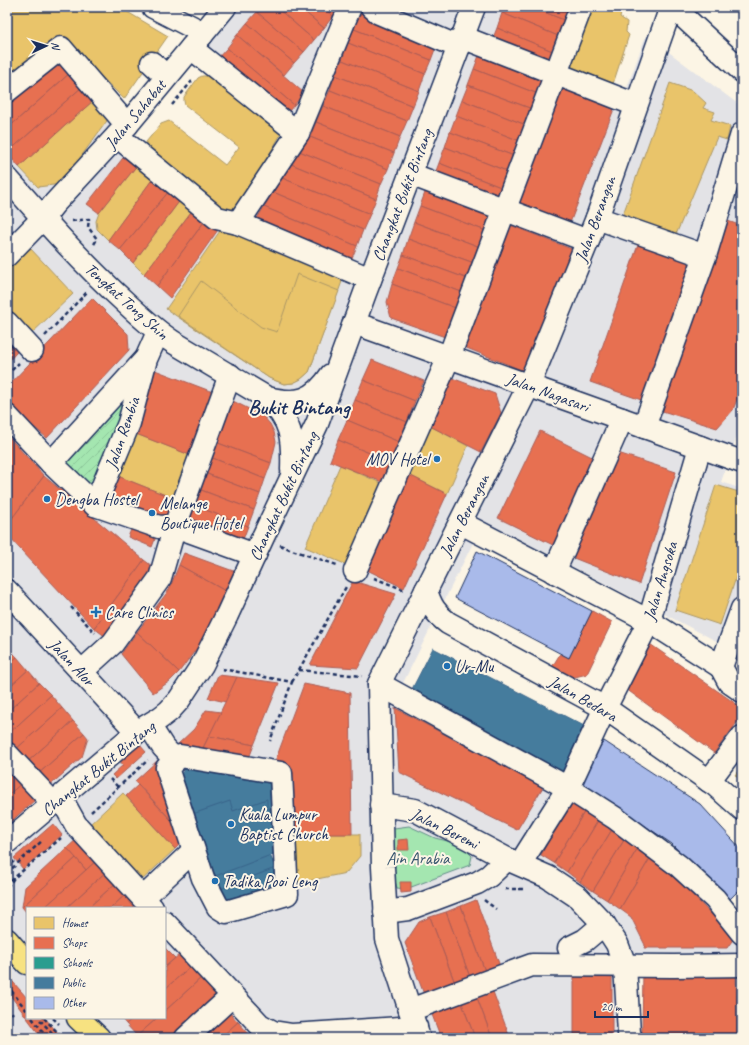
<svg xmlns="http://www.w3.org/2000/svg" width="749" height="1045" font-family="Caveat,sans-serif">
<defs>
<pattern id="garden-furrows" width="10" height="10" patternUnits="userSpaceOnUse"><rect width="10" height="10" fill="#a4e6b0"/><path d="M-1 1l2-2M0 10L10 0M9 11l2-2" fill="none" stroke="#8dc69a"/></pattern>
</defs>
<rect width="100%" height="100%" fill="#fcf5e5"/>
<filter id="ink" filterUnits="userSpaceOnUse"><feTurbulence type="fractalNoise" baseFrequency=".025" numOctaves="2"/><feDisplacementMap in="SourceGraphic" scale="8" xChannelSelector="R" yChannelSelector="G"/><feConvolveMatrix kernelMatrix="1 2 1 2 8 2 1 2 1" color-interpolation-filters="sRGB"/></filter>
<g filter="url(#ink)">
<path fill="#e3e3e6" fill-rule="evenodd" d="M 234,7 L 584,7 L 560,68 L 625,93 L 646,35 L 742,107 L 742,422 L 721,482 L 742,489 L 742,595 L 726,646 L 484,521 L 399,691 L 565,781 L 735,929 L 739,959 L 631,962 L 625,1038 L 7,1038 L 7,86 L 63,43 L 132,142 L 224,217 L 288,139 L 195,61 ZM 27,908 L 165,908 L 165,1018 L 27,1018 Z"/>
<polygon fill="#a4e6b0" stroke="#608a87" points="409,826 435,838 460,844 472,856 470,865 406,889 397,888 393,874 391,833 394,828"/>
<polygon fill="url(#garden-furrows)" stroke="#608a87" points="124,398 132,402 90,489 63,463"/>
<g fill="#e9c46a" stroke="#ab9766">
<polygon points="7,7 119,7 168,36 124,99 63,39 7,84"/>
<polygon points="588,7 614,7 621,13 620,17 627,22 626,32 629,35 613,84 563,65"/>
<polygon points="202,76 207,76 281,134 236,212 222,210 146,147 146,142 161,124 169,121 225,165 239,147 185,105 184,101 184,97 198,78"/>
<polygon points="670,83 693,91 706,103 703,108 715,112 711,120 730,126 727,140 717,137 675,237 622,217"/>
<polygon points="94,100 109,118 61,184 38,187 19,167"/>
<polygon points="138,164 154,177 108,240 97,229 96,221 99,213"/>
<polygon points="181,199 194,208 144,274 133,263"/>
<polygon points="222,228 344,276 309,372 301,379 293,383 284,384 269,378 166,309"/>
<polygon points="30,248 73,294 30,335 7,311 7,270"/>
<polygon points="297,274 339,291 309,372 301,379 293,383 284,384 269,378 178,316 201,281 261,327 277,332"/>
<polygon points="426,424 468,446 447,494 405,473"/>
<polygon points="131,432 195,457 178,500 115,475"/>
<polygon points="340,465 381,483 347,565 305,547"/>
<polygon points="716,485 742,493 742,560 720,625 675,610"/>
<polygon points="742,766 742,779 735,775"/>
<polygon points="123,793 175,849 140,882 88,826"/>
<polygon points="291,834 360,834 360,856 346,873 293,884"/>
</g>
<g fill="#e76f51" stroke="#aa5c55">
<polygon points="261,7 276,7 314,40 304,52 257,12"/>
<polygon points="276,7 299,7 324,28 314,40"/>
<polygon points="299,7 323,7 333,16 324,28"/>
<polygon points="323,7 341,7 333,16"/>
<polygon points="505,7 532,7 569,22 563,38 502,13"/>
<polygon points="532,7 574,7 569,22"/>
<polygon points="257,12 304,52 294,63 247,23"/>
<polygon points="360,13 437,44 431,60 354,29"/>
<polygon points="502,13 563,38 557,53 497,28"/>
<polygon points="247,23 294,63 284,75 237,35"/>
<polygon points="497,28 557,53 551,68 491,43"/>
<polygon points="354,29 431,60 425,74 348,43"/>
<polygon points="237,35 304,93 294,105 227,48"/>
<polygon points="348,43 425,74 419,91 342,60"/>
<polygon points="227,48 294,105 283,118 216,60"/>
<polygon points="480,53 544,78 538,94 474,69"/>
<polygon points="59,60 70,73 7,129 7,106"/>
<polygon points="342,60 419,91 413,106 335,75"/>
<polygon points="474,69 538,94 532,109 468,85"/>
<polygon points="70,73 82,87 7,153 7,129"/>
<polygon points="335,75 413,106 407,121 330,90"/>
<polygon points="468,85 532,109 526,125 462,100"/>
<polygon points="556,86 614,109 568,228 510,205"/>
<polygon points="82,87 94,100 19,167 7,153"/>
<polygon points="330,90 407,121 400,137 323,106"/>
<polygon points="462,100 526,125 520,141 456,116"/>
<polygon points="323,106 400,137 394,153 316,122"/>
<polygon points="456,116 520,141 514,156 450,132"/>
<polygon points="316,122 394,153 388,169 310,137"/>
<polygon points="450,132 514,156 509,172 445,147"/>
<polygon points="310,137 388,169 381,184 299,151"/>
<polygon points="445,147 509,172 503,188 439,163"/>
<polygon points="299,151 381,184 376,199 291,164"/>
<polygon points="126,154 138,164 99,213 87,204"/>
<polygon points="439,163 503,188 497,204 433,179"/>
<polygon points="291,164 376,199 370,214 282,178"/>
<polygon points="154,177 170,190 120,250 108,240"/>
<polygon points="282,178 370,214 363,230 273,192"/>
<polygon points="170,190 181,199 133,263 120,250"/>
<polygon points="426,190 492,215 486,231 420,206"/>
<polygon points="273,192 363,230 357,246 264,207"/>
<polygon points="420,206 486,231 480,247 414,222"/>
<polygon points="264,207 357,246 349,265 253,225"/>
<polygon points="194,208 207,218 157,286 144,274"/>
<polygon points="207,218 220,227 170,298 157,286"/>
<polygon points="722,219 742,226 742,386 733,410 717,428 656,409"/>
<polygon points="414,222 480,247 474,263 408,239"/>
<polygon points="510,225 574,250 527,372 464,347"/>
<polygon points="408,239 474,263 468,279 403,255"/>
<polygon points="639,242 695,262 647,402 590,382"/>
<polygon points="403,255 468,279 464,293 398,268"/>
<polygon points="398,268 464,293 458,309 392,284"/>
<polygon points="392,284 458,309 448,338 391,318 387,302"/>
<polygon points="92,298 128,334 129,350 47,438 7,404 7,387"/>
<polygon points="7,328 24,344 7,363"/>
<polygon points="372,360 424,381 415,401 363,380"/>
<polygon points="155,370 218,394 195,457 131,432"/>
<polygon points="449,377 495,394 501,413 481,452 426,424"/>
<polygon points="363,380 415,401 407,422 355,400"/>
<polygon points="227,398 263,416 270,424 274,432 276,442 271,463 210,440"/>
<polygon points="355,400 407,422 399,442 347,420"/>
<polygon points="347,420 399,442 391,462 338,440"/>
<polygon points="540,431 600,461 557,547 498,518"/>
<polygon points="7,435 44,476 7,525"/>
<polygon points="210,440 271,463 265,479 205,455"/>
<polygon points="338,440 391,462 382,482 330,461"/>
<polygon points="618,453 676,472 639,584 571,557"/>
<polygon points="205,455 265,479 260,494 199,471"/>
<polygon points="199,471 260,494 254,510 193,487"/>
<polygon points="405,473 447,494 404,588 363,568"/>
<polygon points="115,475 178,500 168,526 105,501"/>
<polygon points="44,476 144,560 94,628 7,535 7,525"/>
<polygon points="193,487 254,510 248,526 187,503"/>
<polygon points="187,503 248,526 242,542 181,519"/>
<polygon points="133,525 157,534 152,547 128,537"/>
<polygon points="184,553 236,572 227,592 179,565"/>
<polygon points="144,560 156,569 106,637 94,628"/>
<polygon points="179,565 227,592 200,644 179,672 137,632 169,590"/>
<polygon points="353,581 396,594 358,668 310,665"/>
<polygon points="592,611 612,622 587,674 575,677 564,675 552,667 560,654 569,658"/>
<polygon points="137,632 179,672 170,681 153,693 121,654"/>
<polygon points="647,642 742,708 742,716 714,753 626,689"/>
<polygon points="7,647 17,657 7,666"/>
<polygon points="17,657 28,670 7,689 7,666"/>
<polygon points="28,670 39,683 7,712 7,689"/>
<polygon points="218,675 237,677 226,702 208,698"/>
<polygon points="237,677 279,683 254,745 209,736"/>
<polygon points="39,683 51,695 7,735 7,712"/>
<polygon points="304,684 350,693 352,834 291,834 274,764"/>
<polygon points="51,695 62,708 14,751 7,744 7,735"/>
<polygon points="62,708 73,721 25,764 14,751"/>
<polygon points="395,708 543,787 517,830 399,772"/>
<polygon points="206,710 221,712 202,750 177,745 194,729"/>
<polygon points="73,721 84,733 36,776 25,764"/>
<polygon points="84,733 88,738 82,757 47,788 36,776"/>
<polygon points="209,736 254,745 249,758 202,750"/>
<polygon points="139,744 146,752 116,779 112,775 123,765 120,761"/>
<polygon points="158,760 187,837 135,781"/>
<polygon points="11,771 22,783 7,796 7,774"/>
<polygon points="22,783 36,799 7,825 7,796"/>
<polygon points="138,785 187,837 175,849 126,796"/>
<polygon points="571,799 586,809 554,863 541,855"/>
<polygon points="586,809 599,819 567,872 554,863"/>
<polygon points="599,819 613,828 580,882 567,872"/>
<polygon points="53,824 62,835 23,869 14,858"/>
<polygon points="613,828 626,837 593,891 580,882"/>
<polygon points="626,837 639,846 607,900 593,891"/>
<polygon points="78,838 97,860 86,870 67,848"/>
<polygon points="408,839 409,850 398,850 398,840"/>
<polygon points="639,846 652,855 620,909 607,900"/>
<polygon points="67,848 76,858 22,907 25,887"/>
<polygon points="652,855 661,862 734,938 727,948 644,948 645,945 631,917 620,909"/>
<polygon points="76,858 86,870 44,908 27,908 27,913 22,907"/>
<polygon points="97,860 107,871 66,908 44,908"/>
<polygon points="107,871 117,882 88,908 66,908"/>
<polygon points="117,882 127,893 111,908 88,908"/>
<polygon points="400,882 411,882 411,892 401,893"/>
<polygon points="127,893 138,906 135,908 111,908"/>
<polygon points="476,900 501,969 486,974 461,906"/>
<polygon points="461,906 486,974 471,980 446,912"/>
<polygon points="446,912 471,980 456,986 430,917"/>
<polygon points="430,917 456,986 425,997 405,943 419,922"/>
<polygon points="165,948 175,958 165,967"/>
<polygon points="180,954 191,966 165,989 165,967"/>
<polygon points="191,966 201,978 165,1011 165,989"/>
<polygon points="643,972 736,972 737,1038 648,1038 642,1033"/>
<polygon points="612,973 612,1034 608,1038 574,1038 574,974"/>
<polygon points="7,975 27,998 27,1018 7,991"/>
<polygon points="201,978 218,995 171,1038 138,1038 137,1036 157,1018 165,1018 165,1011"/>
<polygon points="492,989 510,1038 492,1038 476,995"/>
<polygon points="476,995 492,1038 475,1038 461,1001"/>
<polygon points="461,1001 475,1038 441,1038 431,1012"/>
<polygon points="227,1010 238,1022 220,1038 196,1038"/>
<polygon points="27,1018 45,1018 62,1038 42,1038"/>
<polygon points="121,1018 133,1018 126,1024"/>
<polygon points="133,1018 157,1018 137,1036 126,1024"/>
<polygon points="238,1022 249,1034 244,1038 220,1038"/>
<polygon points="7,1028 15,1038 7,1038"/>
</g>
<polygon fill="#2a9d8f" stroke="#267c80" points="270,855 275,868 215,891 210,878"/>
<g fill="#457b9d" stroke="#38648a">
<polygon points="433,648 586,727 562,774 409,695"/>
<polygon points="186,768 277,778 279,852 270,855 280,881 220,904 180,775"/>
<polygon points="267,799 267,809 278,809 279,852 210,878 187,816 230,801 233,811"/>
<polygon points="275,868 280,881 220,904 215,891"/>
</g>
<g fill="#a9baea" stroke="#1b2f5e">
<polygon points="477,551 592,611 569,658 455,598"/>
<polygon points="604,741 700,804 742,850 742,887 727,902 672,844 577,780"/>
</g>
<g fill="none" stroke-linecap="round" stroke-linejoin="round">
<g stroke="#1b2f5e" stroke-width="25">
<g id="minor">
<polyline points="153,7 192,27 202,35"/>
<polyline points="372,7 379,13 459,47"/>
<polyline points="673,7 742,71"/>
<polyline points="462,37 636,105"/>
<polyline points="191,48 298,133"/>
<polyline points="152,63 166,76"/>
<polyline points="7,91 61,48 127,125"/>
<polyline points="117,136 217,218 238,223 370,279"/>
<polyline points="410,174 588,241"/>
<path d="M 7,178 C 45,221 83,264 126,303 C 141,317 156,331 173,342 L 267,398 C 292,421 293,438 292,470"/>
<polyline points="597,218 705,256"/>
<polyline points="238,223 298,133 350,7"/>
<polyline points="7,255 43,218 54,204 127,125 225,7"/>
<polyline points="7,323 32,350"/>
<polyline points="354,323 742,462"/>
<path d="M 267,398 C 297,405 313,402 331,375"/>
<polyline points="7,416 51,463 95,505 159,527 175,526 255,555"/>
<polyline points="644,427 705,256 742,134"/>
<polyline points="51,463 144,361"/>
<polyline points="95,505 129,423 146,359 158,332"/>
<polyline points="461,523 649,621 721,667 742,609"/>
<polyline points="355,571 449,357 581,7"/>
<polyline points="554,572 622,419"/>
<path d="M 426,590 C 430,605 436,614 448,623 L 605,708 L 715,785 L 742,809"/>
<polyline points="7,591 137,732"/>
<polyline points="721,667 729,682 742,691"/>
<polyline points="81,672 113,643 160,578 175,526 230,375"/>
<polyline points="379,684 568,788 615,818 679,866 715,899 742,933"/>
<polyline points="149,725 163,747 175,760"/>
<polyline points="7,754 53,803"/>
<polygon points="180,756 281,773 287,894 226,912 218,907 203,878 167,768"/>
<polyline points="709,781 742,737"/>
<polyline points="61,798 76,825 152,908"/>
<polyline points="381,805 415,810 507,859 548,877 578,897 604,924 617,944 625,965 629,1033 631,1038"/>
<polyline points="7,842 137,732 160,718 169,711 179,700 202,665 227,615 263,537 317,424 365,293 474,7"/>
<polyline points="520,864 568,788 605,708 649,621 700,447"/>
<polyline points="143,898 193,851"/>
<polyline points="385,912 408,909 477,883 489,876 507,859"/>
<polyline points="165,923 260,1025 273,1032 292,1035 416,1027"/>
<polyline points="569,948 585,940 604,924"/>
<polyline points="410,1010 532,965 674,966 742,965"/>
<polyline points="186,1038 232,996"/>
<polyline points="419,1038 387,939 383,867 379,684 529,385 597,218 671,7"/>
</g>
</g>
<g stroke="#1b2f5e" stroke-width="25">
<g id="major">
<polyline points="7,940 27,963"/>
<polyline points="78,1018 99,1038"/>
</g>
</g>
<g stroke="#1b2f5e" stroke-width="2.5" stroke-dasharray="4 3" stroke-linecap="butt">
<polyline points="172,105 192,81"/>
<polyline points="72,221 89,219 88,227 97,239 93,246"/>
<polyline points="45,336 87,292"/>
<polyline points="7,375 19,363"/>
<polyline points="280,545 292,550 337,565"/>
<polyline points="374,578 402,589 403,592"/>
<polyline points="71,607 95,633"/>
<polyline points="222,669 292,682 270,741"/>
<polyline points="299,670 362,676"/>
<polyline points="292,682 346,587"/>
<polyline points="110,779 118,787"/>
<polyline points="91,812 148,760"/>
<polyline points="7,868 14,861"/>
<polyline points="7,873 43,840"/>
<polyline points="7,887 14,878 61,838"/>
<polyline points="505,889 524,889"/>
<polyline points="484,900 496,909"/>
<polyline points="7,985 27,1011"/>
<polyline points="7,1007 13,1014"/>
<polyline points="32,1018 48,1038"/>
<polyline points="44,1018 63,1038"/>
<polyline points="53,1018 59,1024"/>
<polyline points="40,1020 57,1038"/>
</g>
<use href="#minor" stroke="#fcf5e5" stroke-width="22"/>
<use href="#major" stroke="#f7e281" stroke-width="22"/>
</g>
</g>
<g fill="#1f6fb2" stroke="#fcf5e5" stroke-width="1.5">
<circle cx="437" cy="459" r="4"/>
<circle cx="47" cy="499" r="4"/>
<circle cx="152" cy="513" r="4"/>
<path d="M94 606h4v4h4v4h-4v4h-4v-4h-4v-4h4z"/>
<circle cx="447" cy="666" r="4"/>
<circle cx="231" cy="824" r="4"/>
<circle cx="215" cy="881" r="4"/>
</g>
<g text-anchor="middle" stroke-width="4" stroke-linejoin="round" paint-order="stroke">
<g font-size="17" fill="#1b2f5e" stroke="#fcf5e5">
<text transform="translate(135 114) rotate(-50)" y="6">Jalan Sahabat</text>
<text transform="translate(402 195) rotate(-69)" y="6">Changkat Bukit Bintang</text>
<text transform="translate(595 219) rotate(-70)" y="6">Jalan Berangan</text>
<text transform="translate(127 301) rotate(42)" y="6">Tengkat Tong Shin</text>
<text transform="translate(548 392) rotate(20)" y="6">Jalan Nagasari</text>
<text transform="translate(122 433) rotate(-71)" y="6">Jalan Rembia</text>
<text transform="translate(283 496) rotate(-65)" y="6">Changkat Bukit Bintang</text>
<text transform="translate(464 515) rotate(-63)" y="6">Jalan Berangan</text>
<text transform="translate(660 581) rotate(-73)" y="6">Jalan Angsoka</text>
<text transform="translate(72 662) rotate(47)" y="6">Jalan Alor</text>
<text transform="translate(583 698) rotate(30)" y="6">Jalan Bedara</text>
<text transform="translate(98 768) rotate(-39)" y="6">Changkat Bukit Bintang</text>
<text transform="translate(445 828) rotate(26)" y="6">Jalan Beremi</text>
</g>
<g font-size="17" fill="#1b2f5e" stroke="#fcf5e5" text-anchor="start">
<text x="429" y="465" text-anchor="end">MOV Hotel</text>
<text x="55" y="505">Dengba Hostel</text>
<text x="160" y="509">Melange<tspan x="160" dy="20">Boutique Hotel</tspan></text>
<text x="105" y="618">Care Clinics</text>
<text x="455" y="672">Ur-Mu</text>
<text x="239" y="820">Kuala Lumpur<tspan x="239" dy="20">Baptist Church</tspan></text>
<text x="223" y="887">Tadika Pooi Leng</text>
</g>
<g font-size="17" fill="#36546e" stroke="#fcf5e5">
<text x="418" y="864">Ain Arabia</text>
</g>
<g font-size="21" font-weight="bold" fill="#1b2f5e" stroke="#fcf5e5">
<text x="299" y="414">Bukit Bintang</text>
</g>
</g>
<rect width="749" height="1045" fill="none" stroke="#fcf5e5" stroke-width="24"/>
<rect x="12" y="12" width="725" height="1021" fill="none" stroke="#1b2f5e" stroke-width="1.5" filter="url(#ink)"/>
<rect x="26" y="907" width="140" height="112" fill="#fcf5e5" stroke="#a2a6af"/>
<rect x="34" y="917" width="20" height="12" fill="#e9c46a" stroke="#a2a6af"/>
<text x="62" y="927" font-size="12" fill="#1b2f5e">Homes</text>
<rect x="34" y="937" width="20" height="12" fill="#e76f51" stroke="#a2a6af"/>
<text x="62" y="947" font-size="12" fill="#1b2f5e">Shops</text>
<rect x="34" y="957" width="20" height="12" fill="#2a9d8f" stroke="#a2a6af"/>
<text x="62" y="967" font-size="12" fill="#1b2f5e">Schools</text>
<rect x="34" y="977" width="20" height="12" fill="#457b9d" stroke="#a2a6af"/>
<text x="62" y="987" font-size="12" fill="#1b2f5e">Public</text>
<rect x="34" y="997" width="20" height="12" fill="#a9baea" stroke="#a2a6af"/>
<text x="62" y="1007" font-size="12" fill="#1b2f5e">Other</text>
<g transform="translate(46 46) rotate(86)" stroke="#fcf5e5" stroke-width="3" paint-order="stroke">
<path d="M0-3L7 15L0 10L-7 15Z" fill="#1b2f5e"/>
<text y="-6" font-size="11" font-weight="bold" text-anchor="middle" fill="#1b2f5e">N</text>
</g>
<path d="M595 1011v6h53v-6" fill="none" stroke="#1b2f5e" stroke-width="2"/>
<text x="601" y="1011" font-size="12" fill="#1b2f5e" stroke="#fcf5e5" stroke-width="3" paint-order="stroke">20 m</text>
</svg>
